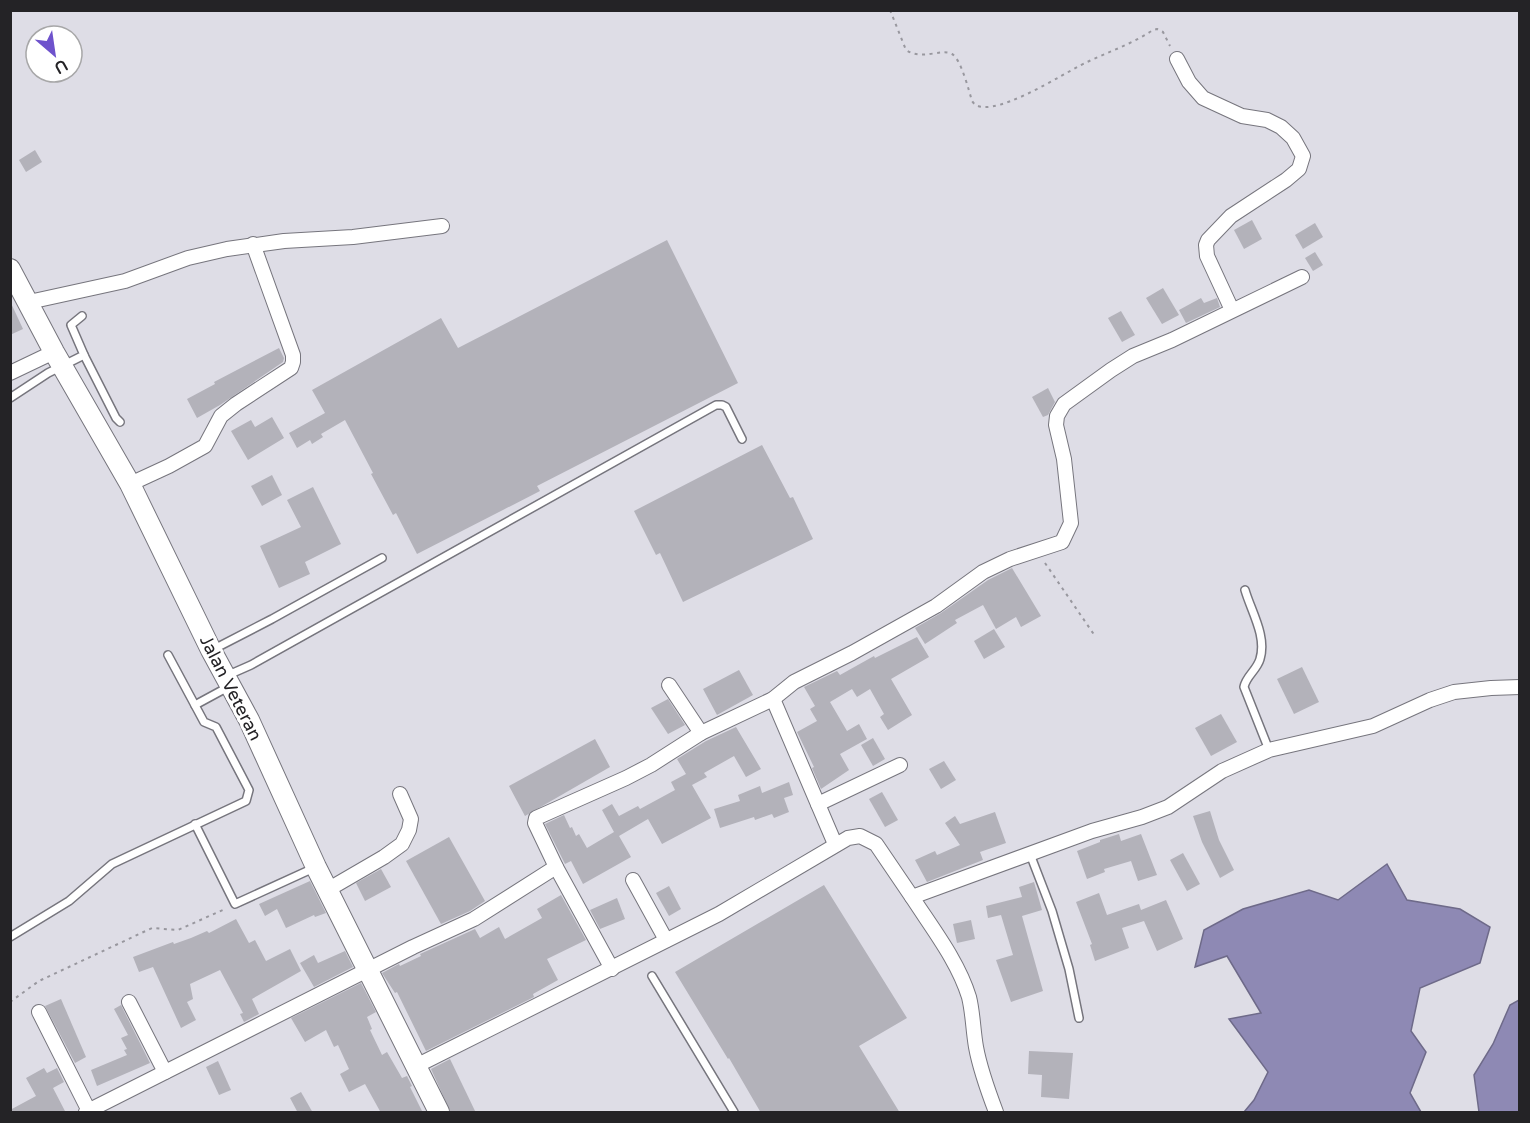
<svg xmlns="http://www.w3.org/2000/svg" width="1530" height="1123" font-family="'Varela Round',sans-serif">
<rect width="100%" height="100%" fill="#dedde6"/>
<g fill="#8e89b4" stroke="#6e6a89" stroke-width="1.5">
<polygon points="1387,864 1407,900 1460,909 1490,927 1480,963 1420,988 1411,1031 1426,1052 1410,1093 1421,1112 1244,1112 1254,1100 1268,1072 1229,1019 1261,1013 1227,956 1195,967 1204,930 1243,909 1309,890 1338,900"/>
<polygon points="1519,1000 1519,1112 1479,1112 1474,1075 1493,1044 1510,1005"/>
</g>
<g fill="#b3b2ba">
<polygon points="35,150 42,162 26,172 19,160"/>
<polygon points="1252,220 1262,239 1244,249 1234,230"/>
<polygon points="1315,223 1323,237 1303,249 1295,235"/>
<polygon points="667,240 738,383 537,486 540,491 417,554 396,513 393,515 371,474 373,473 345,420 321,434 323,437 312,444 310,440 297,448 289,433 325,413 312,390 441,318 458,348"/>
<polygon points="1315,252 1323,265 1313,271 1305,258"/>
<polygon points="1163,288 1179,315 1162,324 1146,298"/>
<polygon points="1201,298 1204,303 1217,298 1220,307 1186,323 1179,310"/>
<polygon points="10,301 23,329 10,335"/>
<polygon points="1121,311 1135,335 1122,342 1108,318"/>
<polygon points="279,348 284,358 283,362 220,405 197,418 187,399 215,384 214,382"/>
<polygon points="1048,388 1055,402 1048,415 1043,417 1032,397"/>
<polygon points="272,417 284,438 248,460 231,431 251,420 255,427"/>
<polygon points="762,445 790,498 793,497 813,539 683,602 660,553 656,555 634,511"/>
<polygon points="272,475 282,495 262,506 251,486"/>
<polygon points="313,487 341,544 305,562 310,574 279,588 260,546 301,527 287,500"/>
<polygon points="1012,568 1041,616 1021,627 1016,617 996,629 983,605 955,620 957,623 925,644 915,628 941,613 988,580"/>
<polygon points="994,629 1005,647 984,659 974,641"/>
<polygon points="917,637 929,657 891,679 912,715 888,730 880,717 884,714 870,689 857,697 852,689 830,702 847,731 859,724 867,739 840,754 849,770 821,789 812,768 814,767 797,732 817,721 810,709 815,706 804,687 837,671 840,675 874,656 875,658"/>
<polygon points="1302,667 1319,702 1294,714 1277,679"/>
<polygon points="739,670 753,695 717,715 703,689"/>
<polygon points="668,699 685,725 668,734 651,708"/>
<polygon points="1221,714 1237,742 1211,756 1195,728"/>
<polygon points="736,727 761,769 746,777 734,756 704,773 707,777 692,785 711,818 662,844 648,819 619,836 631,857 583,884 571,861 565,864 545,824 564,815 570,828 572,827 576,836 579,834 587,848 614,832 602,810 612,804 619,816 638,806 640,809 675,790 671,782 686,774 677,759 706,741"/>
<polygon points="873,738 885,759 873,766 861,745"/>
<polygon points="595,739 610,767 525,816 509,786"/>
<polygon points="944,761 956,780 941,789 929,769"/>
<polygon points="789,782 793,795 784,798 789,812 774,818 772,814 755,820 754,817 720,828 714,809 740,801 738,795 760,786 762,793"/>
<polygon points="882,792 898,820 885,827 869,799"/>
<polygon points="1210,811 1219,840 1234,870 1220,878 1202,842 1193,816"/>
<polygon points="995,812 1006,843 980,852 983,860 927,882 915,860 935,851 937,855 960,845 945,823 955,816 960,824"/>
<polygon points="1119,834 1121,841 1141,834 1157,875 1138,881 1131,861 1104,869 1105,872 1087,879 1077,851 1100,842 1100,840"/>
<polygon points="449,837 485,901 470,911 441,924 406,861"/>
<polygon points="1183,853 1200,884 1187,891 1170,860"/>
<polygon points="381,869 391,887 365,901 356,883"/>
<polygon points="310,881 326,913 315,917 314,915 286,928 277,909 265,916 259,904"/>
<polygon points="1034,882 1042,910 1022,916 1043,991 1011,1002 996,960 1013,955 1001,915 988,918 986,906 1022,897 1019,887"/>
<polygon points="824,885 907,1018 859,1046 900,1113 761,1113 729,1058 728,1059 675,972"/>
<polygon points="669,886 681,909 669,916 656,893"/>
<polygon points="1099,893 1107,915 1139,904 1141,910 1166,900 1183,939 1157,951 1144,921 1122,928 1129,948 1095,961 1090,945 1092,944 1076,902"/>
<polygon points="561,895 586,940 547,959 558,980 533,994 534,997 426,1051 397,992 395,993 382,973 399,964 400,966 421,956 420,954 475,929 480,938 499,927 505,939 542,918 537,909"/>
<polygon points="617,898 625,919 600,929 590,910"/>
<polygon points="236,919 249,943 255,940 266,961 290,949 301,971 252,999 259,1014 244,1022 240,1014 243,1013 220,970 190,984 193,999 187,1002 196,1020 181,1028 153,967 139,972 133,957 173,942 174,944 191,938 207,931 209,933"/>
<polygon points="971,920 975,939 957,943 953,924"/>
<polygon points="345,951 353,967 314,987 300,963 314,955 318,963"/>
<polygon points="361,983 376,1012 367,1017 372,1029 370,1030 382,1055 387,1052 402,1078 407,1076 412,1086 410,1087 423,1113 381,1113 365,1084 349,1092 340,1074 349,1069 338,1045 334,1047 326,1030 305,1042 291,1018"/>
<polygon points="61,999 86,1057 75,1063 45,1006"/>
<polygon points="121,1005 150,1063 97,1086 91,1070 127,1055 124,1050 127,1049 121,1038 128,1035 114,1009"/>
<polygon points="1029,1051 1073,1053 1069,1099 1041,1097 1042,1075 1028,1074"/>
<polygon points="450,1059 476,1113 451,1113 431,1069"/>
<polygon points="218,1061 231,1090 219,1095 206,1067"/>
<polygon points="44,1068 47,1073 57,1068 64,1082 53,1088 66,1113 10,1113 10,1110 36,1096 26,1078"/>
<polygon points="301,1092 313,1113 298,1113 290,1098"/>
</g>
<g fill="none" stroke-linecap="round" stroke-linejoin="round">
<g stroke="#76757d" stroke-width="10">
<g id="lane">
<polyline points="84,355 116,418 120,422"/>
<polyline points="10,398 48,373 84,355 71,325 82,316"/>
<path d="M 1245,590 C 1251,611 1267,636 1260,659 C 1257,670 1246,676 1244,687 L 1269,750"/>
<polyline points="214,649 272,619 382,558"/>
<polyline points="226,676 251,665 716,405 722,405 726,407 742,439"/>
<polyline points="195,705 230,686"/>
<polyline points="195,824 235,904 316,867"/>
<polyline points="1030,854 1052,911 1069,969 1079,1018"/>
<polyline points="10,937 69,901 112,864 246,801 249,790 216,727 204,722 168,655"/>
<polyline points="652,976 734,1112"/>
</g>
</g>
<g stroke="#76757d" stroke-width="16">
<g id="street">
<polyline points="1177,59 1189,82 1203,98 1242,116 1267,120 1281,127 1293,138 1303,156 1299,169 1286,180 1231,216 1208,240 1206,245 1207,256 1232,310"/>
<polyline points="29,302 125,281 188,258 227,249 284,241 353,237 442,226"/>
<polyline points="10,373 54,352"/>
<polyline points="130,484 169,466 205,446 221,416 236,404 291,368 293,362 293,355 253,244"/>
<polyline points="669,685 701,733"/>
<polyline points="773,699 835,844"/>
<polyline points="818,804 900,765"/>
<polyline points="633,880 666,940"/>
<polyline points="329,889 384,857 402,844 409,830 411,819 400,794"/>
<path d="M 912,897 C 932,928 958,961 969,997 C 973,1013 973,1030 976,1047 C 980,1069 988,1091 996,1112"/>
<polyline points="612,969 556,867 535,823 536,818 626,778 651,765 701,733 773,699 794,682 852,653 936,606 983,572 1010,559 1062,542 1071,523 1064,459 1056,425 1057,416 1064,404 1111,370 1133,356 1172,340 1302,277"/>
<polyline points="129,1002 165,1072"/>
<polyline points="39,1012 89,1111"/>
<polyline points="416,1066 719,914 848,838 860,836 876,844 912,897 1092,831 1142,817 1168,807 1222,771 1269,750 1373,726 1430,700 1454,692 1491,688 1520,687"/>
<polyline points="86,1112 413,947 474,919 556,867"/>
</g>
</g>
<g stroke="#76757d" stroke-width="22">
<polyline id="secondary" points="10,269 54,352 130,484 211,650 249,720 316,867 439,1112"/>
</g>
<g stroke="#98979e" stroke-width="2" stroke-dasharray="3 4.5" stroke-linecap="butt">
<path d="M 890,10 L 906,50 C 922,61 941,48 952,54 C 961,59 969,91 972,101 C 986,125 1067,71 1085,63 C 1108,52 1132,44 1153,30 L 1157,29 L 1163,32 L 1170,46"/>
<polyline points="1045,563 1095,636"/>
<polyline points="10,1002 39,981 152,928 178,930 225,909"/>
</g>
<use href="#lane" stroke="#fff" stroke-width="7"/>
<use href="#street" stroke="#fff" stroke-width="14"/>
<use href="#secondary" stroke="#fff" stroke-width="20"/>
</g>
<g text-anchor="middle" stroke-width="6" stroke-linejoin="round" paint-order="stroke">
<g font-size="18" fill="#242326" stroke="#fff">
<text transform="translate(231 688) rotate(63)" y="6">Jalan Veteran</text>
</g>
</g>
<rect width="1530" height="1123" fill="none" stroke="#242326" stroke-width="24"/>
<g transform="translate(54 54) rotate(151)"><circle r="28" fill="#ffffff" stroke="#a7a7a8" stroke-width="1.5"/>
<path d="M0-4.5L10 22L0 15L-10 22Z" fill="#6e52cc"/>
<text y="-9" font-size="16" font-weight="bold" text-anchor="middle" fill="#242326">U</text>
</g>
</svg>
